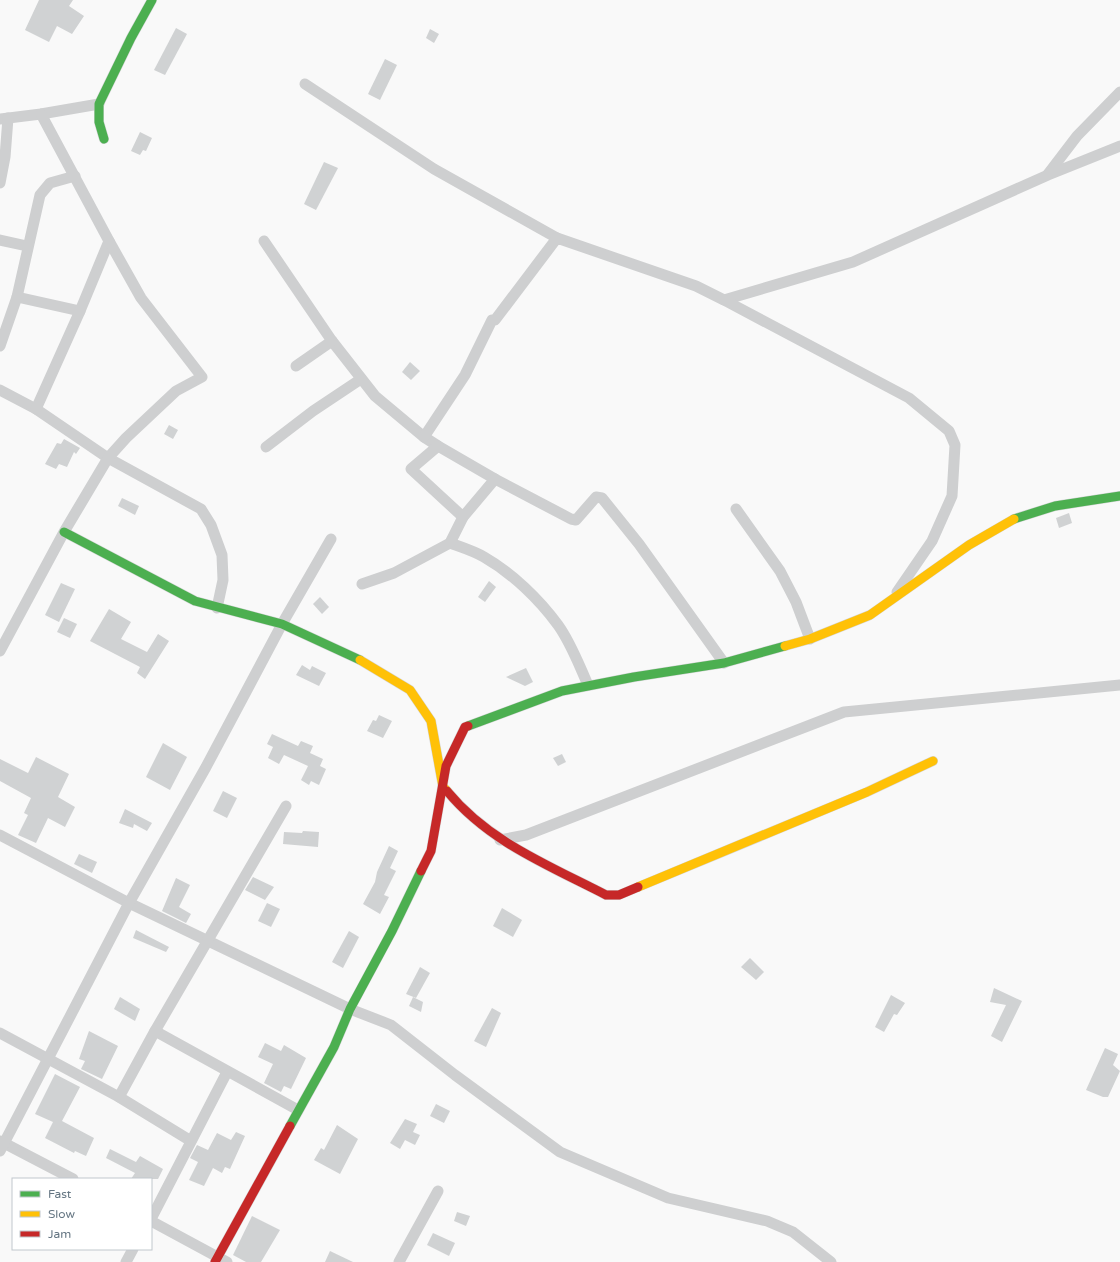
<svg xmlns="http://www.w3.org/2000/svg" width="1120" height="1262" font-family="'Varela Round',sans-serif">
<rect width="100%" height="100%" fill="#f9f9f9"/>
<g fill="#d0d2d3">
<polygon points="39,0 73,0 69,6 84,16 72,34 57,26 49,42 25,30"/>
<polygon points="176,28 187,34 165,75 154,70"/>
<polygon points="430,29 439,34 434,43 426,38"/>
<polygon points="385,59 397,65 380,100 368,94"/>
<polygon points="140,132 152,138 146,151 143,150 140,155 131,151"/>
<polygon points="324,162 338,168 316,210 304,204"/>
<polygon points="410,362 420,371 411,380 402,372"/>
<polygon points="169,425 178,430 173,439 164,434"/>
<polygon points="64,439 80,448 76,454 74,452 67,467 59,464 56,469 45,464 57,443 61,444"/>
<polygon points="122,498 139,506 135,515 118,506"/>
<polygon points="1069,513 1072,523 1059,528 1056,518"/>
<polygon points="489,581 496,587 485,602 478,597"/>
<polygon points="61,583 75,589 59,622 45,615"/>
<polygon points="320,597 329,607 322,614 313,604"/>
<polygon points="109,609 131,622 121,639 147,652 158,634 169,641 145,679 137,673 140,667 90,641"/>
<polygon points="64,618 77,624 70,638 57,632"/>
<polygon points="302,665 310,670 312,666 326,673 319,686 296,675"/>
<polygon points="526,668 533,682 525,686 506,677"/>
<polygon points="379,715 392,721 383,738 367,731 373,720 376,721"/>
<polygon points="272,734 298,746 301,741 313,746 310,753 323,759 320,766 326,769 319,785 311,781 309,785 301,780 308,766 284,755 279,764 268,758 273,747 267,744"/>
<polygon points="163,743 187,757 170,790 146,777"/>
<polygon points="562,754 566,762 558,766 553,758"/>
<polygon points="36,757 69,774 58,797 75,807 65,827 48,818 36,843 18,835 28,815 24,813 31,798 0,781 0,759 28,773"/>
<polygon points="223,791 237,798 227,818 213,811"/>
<polygon points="125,809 152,823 147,831 134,824 133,828 119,823"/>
<polygon points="303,831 319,832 318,847 283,844 284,832 302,833"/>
<polygon points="389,846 398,851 390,868 396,871 384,895 389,897 380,914 363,904 375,882 377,872"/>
<polygon points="79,854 97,862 92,873 74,864"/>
<polygon points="253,877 274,887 265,900 245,890"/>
<polygon points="176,878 190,885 179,907 191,914 186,923 162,911"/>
<polygon points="267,903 280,909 271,927 258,921"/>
<polygon points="502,908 522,920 513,937 493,926"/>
<polygon points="136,930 169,947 166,952 133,938"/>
<polygon points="349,931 359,937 343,968 332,962"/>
<polygon points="750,958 764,972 756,980 741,967"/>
<polygon points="420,967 430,973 416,998 406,994"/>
<polygon points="994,988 1022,1001 1002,1042 991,1036 1006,1005 990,1002"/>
<polygon points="891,995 905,1003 897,1015 894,1014 884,1032 875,1027"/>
<polygon points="120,997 140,1009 135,1021 114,1009"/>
<polygon points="413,997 423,1002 421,1012 409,1006"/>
<polygon points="492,1008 501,1013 486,1047 474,1041"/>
<polygon points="89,1031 118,1046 102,1079 81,1069 85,1061 79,1059"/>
<polygon points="265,1043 281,1051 284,1045 306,1058 291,1089 284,1086 281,1092 264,1083 273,1064 258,1057"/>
<polygon points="1105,1048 1118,1054 1113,1065 1120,1071 1108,1097 1103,1097 1086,1090"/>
<polygon points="55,1074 80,1087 62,1121 94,1138 86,1156 75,1151 74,1153 45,1138 53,1122 35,1114"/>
<polygon points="436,1104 450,1111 444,1123 430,1116"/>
<polygon points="405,1119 417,1124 413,1132 420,1135 415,1145 405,1140 400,1149 390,1143"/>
<polygon points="337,1125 358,1139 340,1174 314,1160 321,1148 324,1150"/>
<polygon points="236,1132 245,1136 230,1169 225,1167 222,1173 213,1168 204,1186 189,1180 198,1162 190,1158 197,1145 208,1150 217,1133 231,1140"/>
<polygon points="110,1149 136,1162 140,1156 163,1169 158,1179 131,1179 135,1173 106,1158"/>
<polygon points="457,1212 470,1216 466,1226 454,1221"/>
<polygon points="252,1216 280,1230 261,1262 246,1262 233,1255"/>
<polygon points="433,1233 455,1243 449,1256 427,1245"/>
<polygon points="330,1251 353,1262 325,1262"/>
</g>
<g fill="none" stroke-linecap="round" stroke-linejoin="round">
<g stroke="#d5d6d7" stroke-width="10">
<g id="fast">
<polyline points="104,139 99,122 99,104 131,38 152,0"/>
<polyline points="1014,519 1055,506 1120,496"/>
<polyline points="64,532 195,601 282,624 360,660"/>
<polyline points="468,726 562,691 634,677 724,663 785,646"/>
<polyline points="290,1126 334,1047 350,1009 392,931 421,871"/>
</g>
</g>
<g stroke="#d5d6d7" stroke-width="10">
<g id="slow">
<polyline points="785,646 810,639 870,615 969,545 1014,519"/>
<polyline points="360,660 410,690 431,721 443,787 447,791"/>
<polyline points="638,887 867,792 933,761"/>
</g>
</g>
<g stroke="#d5d6d7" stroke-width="10">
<g id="jam">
<path d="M 447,791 C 489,842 548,865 606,895 L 619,895 L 638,887"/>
<polyline points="421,871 431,851 446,766 465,727 468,726"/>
<polyline points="215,1262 290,1126"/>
</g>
</g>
<g stroke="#cecfd0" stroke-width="11">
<polyline points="305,84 434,169 557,238"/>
<polyline points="0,119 41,114 99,104"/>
<polyline points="1048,174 1077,136 1120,92"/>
<polyline points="0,183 5,157 8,118"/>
<polyline points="0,240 27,246"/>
<polyline points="264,241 332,341 375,396 424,437 438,446 495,479 571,519 576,520 596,497 602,498 639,544 724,663"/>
<polyline points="17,297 80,311"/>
<polyline points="724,300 853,262 1048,175 1120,146"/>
<polyline points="0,346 17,297 40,195 50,183 75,176"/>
<polyline points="296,366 332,341"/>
<polyline points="0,390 36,409 108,458 201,509 211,525 222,555 223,580 217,608"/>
<polyline points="36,409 80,311 109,241"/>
<polyline points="424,437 465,375 492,320 495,320 557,238 696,286 724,300 909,398 949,431 955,445 952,496 932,541 897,592"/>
<polyline points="438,446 411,469 463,517"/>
<polyline points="266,447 313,411 361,379"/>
<polyline points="736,509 780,571 796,602 810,639"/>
<path d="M 450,543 C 461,547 474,551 484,557 C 512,573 539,599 558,625 C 571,643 579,665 588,685"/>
<polyline points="362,584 394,573 450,543 463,517 495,479"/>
<polyline points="0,651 64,532 108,458 126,438 176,391 202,377 141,298 109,241 41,114"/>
<polyline points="0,835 129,903 350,1009 391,1025 455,1075 560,1152 668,1198 767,1221 793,1232 831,1262"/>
<polyline points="500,840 526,835 844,712 1120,685"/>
<polyline points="155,1031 298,1110"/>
<polyline points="0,1033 119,1097 191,1141"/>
<polyline points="119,1097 155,1031 286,806"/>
<polyline points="0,1141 73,1179"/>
<polyline points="0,1151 129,903 206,767 282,624 331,539"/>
<polyline points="151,1219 227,1072"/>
<polyline points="151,1221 227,1262"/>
<polyline points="126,1262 133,1249"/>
<polyline points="399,1262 438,1191"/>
</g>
<use href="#fast" stroke="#4caf50" stroke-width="9"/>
<use href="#slow" stroke="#ffc107" stroke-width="9"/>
<use href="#jam" stroke="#c62828" stroke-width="9"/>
</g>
<rect x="12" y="1178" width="140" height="72" fill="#ffffff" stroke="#c1c8cd"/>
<rect x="20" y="1191" width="20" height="6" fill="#4caf50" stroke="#c1c8cd"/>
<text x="48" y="1198" font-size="12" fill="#657683">Fast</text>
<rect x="20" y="1211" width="20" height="6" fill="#ffc107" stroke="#c1c8cd"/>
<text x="48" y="1218" font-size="12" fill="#657683">Slow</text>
<rect x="20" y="1231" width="20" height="6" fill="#c62828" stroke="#c1c8cd"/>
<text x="48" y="1238" font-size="12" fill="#657683">Jam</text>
</svg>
